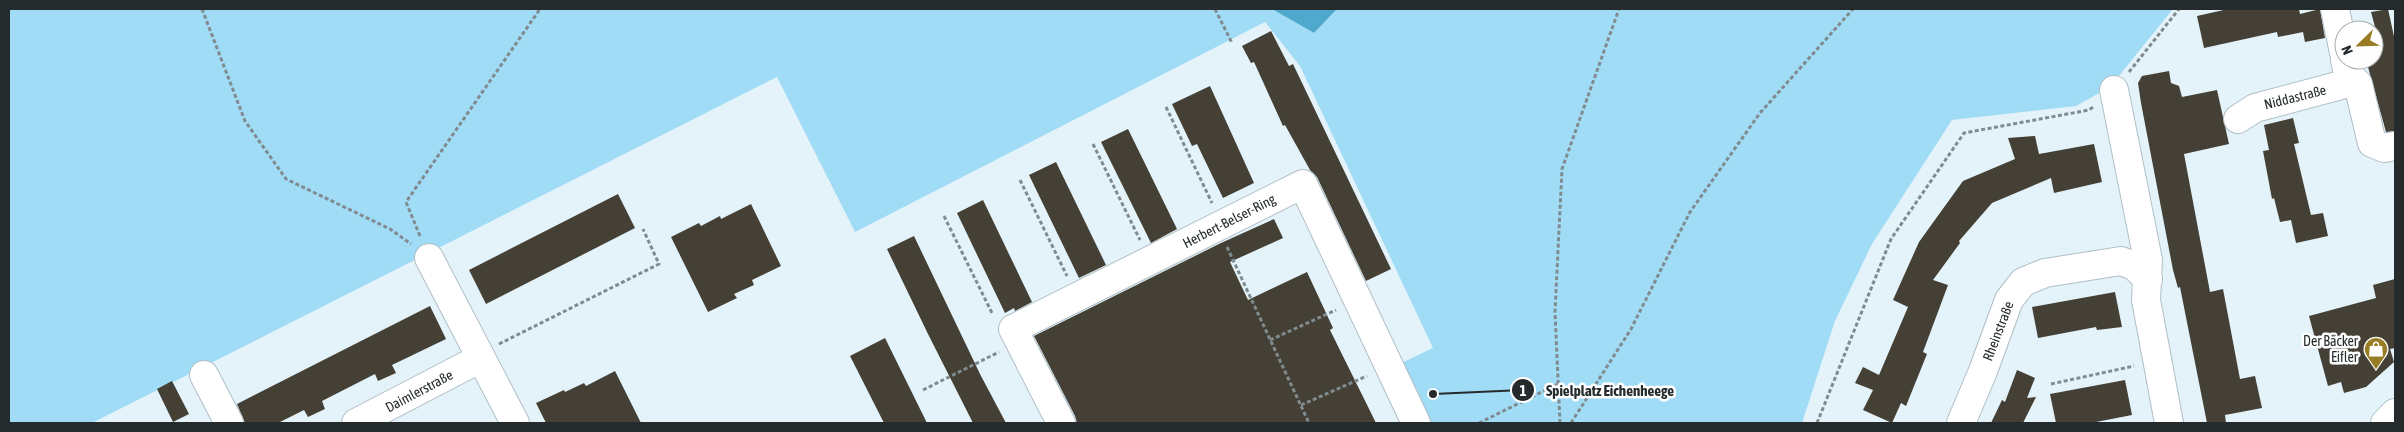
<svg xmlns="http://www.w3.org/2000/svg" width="2404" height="432" font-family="'Asap Condensed',sans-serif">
<rect width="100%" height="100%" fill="#e4f3fa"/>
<polygon fill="#a1dcf6" points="9,9 1272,9 1314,33 1337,9 2173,9 2110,87 2076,106 1952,120 1872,244 1835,321 1802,423 1425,423 1397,365 1433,348 1300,66 1265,22 855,232 777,77 92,423 9,423"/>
<polygon fill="#4fa9cc" points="1272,9 1337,9 1314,33"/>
<g fill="#444035">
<polygon points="2228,9 2299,9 2300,14 2320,9 2325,38 2305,42 2303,32 2278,37 2277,32 2204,48 2197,16"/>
<polygon points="2388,9 2395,41 2395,131 2386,132 2366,60 2374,60 2374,30 2361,30 2375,27 2371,12"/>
<polygon points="1271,31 1289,66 1293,64 1391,269 1366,281 1317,177 1310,170 1285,125 1283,126 1254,62 1251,63 1242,46"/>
<polygon points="2169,71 2171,83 2179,86 2182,97 2217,90 2229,144 2184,154 2210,292 2223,289 2240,379 2255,376 2262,408 2225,415 2226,423 2207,423 2180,287 2178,288 2173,270 2141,103 2138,83 2142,76"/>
<polygon points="1210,86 1254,183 1223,198 1197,144 1192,146 1172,104"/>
<polygon points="2293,118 2299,143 2294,144 2311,215 2323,213 2328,236 2296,243 2291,220 2280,222 2274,198 2272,199 2263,151 2269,150 2264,125"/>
<polygon points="1128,129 1177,229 1151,243 1101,142"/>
<polygon points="2035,136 2039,154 2094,144 2102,182 2054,193 2051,178 1992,203 1959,241 1960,243 1933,280 1948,285 1923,352 1927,354 1906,406 1901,403 1892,423 1863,410 1873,390 1855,383 1863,367 1879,375 1908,307 1893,300 1919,242 1963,181 2015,159 2008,138"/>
<polygon points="1056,162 1106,265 1079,278 1029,175"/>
<polygon points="618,194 635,228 486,304 469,270"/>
<polygon points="983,200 1032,302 1015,311 1014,308 1005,313 957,213"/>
<polygon points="751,204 781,266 752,280 754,285 734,294 737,298 708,312 671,237 699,223 701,226 720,216 721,219"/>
<polygon points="1274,219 1283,238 1230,262 1248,300 1307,272 1333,328 1330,330 1376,423 1077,423 1075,416 1034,336 1221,243"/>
<polygon points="914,236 981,376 1006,423 973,423 928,334 887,249"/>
<polygon points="2395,279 2395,348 2390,349 2394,362 2366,387 2344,393 2341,382 2328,386 2309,316 2376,298 2373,285"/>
<polygon points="2115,292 2122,327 2097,330 2096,327 2038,338 2032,307"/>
<polygon points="430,306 446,339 392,365 396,373 378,381 375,374 322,401 325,409 308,417 304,410 278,423 245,423 237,404"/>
<polygon points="885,338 927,423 884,423 850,356"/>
<polygon points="2017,370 2035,378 2027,398 2036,397 2023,423 1991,423 2002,400 2005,402"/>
<polygon points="615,371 641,423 546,423 536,403 564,390 565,392 584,383 586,386"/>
<polygon points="2125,380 2132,415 2091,423 2056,423 2050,394"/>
<polygon points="172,381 189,414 173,422 157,389"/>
</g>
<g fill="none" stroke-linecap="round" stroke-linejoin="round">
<g stroke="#b0bec5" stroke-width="30">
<g id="minor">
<polyline points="2335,9 2344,53"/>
<polyline points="2348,74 2358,84 2372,143 2384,148 2395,146"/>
<polyline points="2114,90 2148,260 2146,300 2169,423"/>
<polyline points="2238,119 2255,108 2345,84 2348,74 2345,60"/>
<polyline points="429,258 515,423"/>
<polyline points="204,375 229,423"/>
<polyline points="356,423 481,358"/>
<polyline points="1061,423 1013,329 1303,184 1416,423"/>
<polyline points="1961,423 1983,371 2009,300 2023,282 2045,273 2121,261 2134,266 2148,279"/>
<polyline points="2385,423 2395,413"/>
</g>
</g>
<g stroke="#808b8f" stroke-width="3" stroke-dasharray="4 2.5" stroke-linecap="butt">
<polyline points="202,9 245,121 286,179 390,229 411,244"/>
<polyline points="1215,9 1232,43"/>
<polyline points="2129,72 2179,9"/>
<polyline points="1166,107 1212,203"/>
<polyline points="1093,144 1140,240"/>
<polyline points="1020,180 1067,276"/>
<polyline points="944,216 993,315"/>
<polyline points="420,236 406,202 540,9"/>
<polyline points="1227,247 1309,423"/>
<polyline points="1270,340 1336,310"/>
<polyline points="499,344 659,264 643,229"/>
<polyline points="2051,384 2134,366"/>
<polyline points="923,390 999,352"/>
<polyline points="1301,405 1367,376"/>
<polyline points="1479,423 1558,384"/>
<polyline points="1560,423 1555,312 1562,169 1619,9"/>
<polyline points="1571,423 1631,329 1690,212 1760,113 1853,9"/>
<polyline points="1817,423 1891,239 1964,133 2089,110 2093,107"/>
</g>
<use href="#minor" stroke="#fff" stroke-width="28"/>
</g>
<defs>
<g id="shop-pin" transform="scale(1.25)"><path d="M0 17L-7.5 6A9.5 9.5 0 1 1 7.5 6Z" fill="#997b24" stroke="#fefefe"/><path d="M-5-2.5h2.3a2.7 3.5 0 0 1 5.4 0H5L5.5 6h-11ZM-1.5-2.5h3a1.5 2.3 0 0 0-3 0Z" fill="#fff"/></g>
</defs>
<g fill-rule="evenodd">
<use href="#shop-pin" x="2376" y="349"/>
</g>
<g text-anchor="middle" stroke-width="5" stroke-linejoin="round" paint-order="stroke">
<g font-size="14" fill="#252b2d" stroke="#fefefe">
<text transform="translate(2295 97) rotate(-14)" y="5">Niddastraße</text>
<text transform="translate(1229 221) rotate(-27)" y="5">Herbert-Belser-Ring</text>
<text transform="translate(1998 331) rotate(-69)" y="5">Rheinstraße</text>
<text transform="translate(419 391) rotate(-28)" y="5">Daimlerstraße</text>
</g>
<g font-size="14" fill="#252b2d" stroke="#fefefe" text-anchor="end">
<text x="2358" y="346">Der Bäcker<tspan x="2358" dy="16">Eifler</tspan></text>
</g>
</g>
<path fill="none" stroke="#252b2d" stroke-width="2" d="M1433 394L1523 390"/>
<g fill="#252b2d" stroke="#fefefe" stroke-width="2">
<circle cx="1433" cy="394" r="5"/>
<circle cx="1523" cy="390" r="12"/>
</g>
<g font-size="15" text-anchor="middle" font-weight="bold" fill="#fff">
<text x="1523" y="396">1</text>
</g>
<g font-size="15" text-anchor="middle" font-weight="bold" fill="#252b2d" stroke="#fefefe" stroke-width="5" stroke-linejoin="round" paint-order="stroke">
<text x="1610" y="396">Spielplatz Eichenheege</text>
</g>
<rect width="2404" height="432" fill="none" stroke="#252b2d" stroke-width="20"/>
<g transform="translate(2359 45) rotate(247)"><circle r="24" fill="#fefefe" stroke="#a7aaaa"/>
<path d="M0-4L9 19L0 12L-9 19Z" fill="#997b24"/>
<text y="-8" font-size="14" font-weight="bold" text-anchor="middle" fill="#252b2d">N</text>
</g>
</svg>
